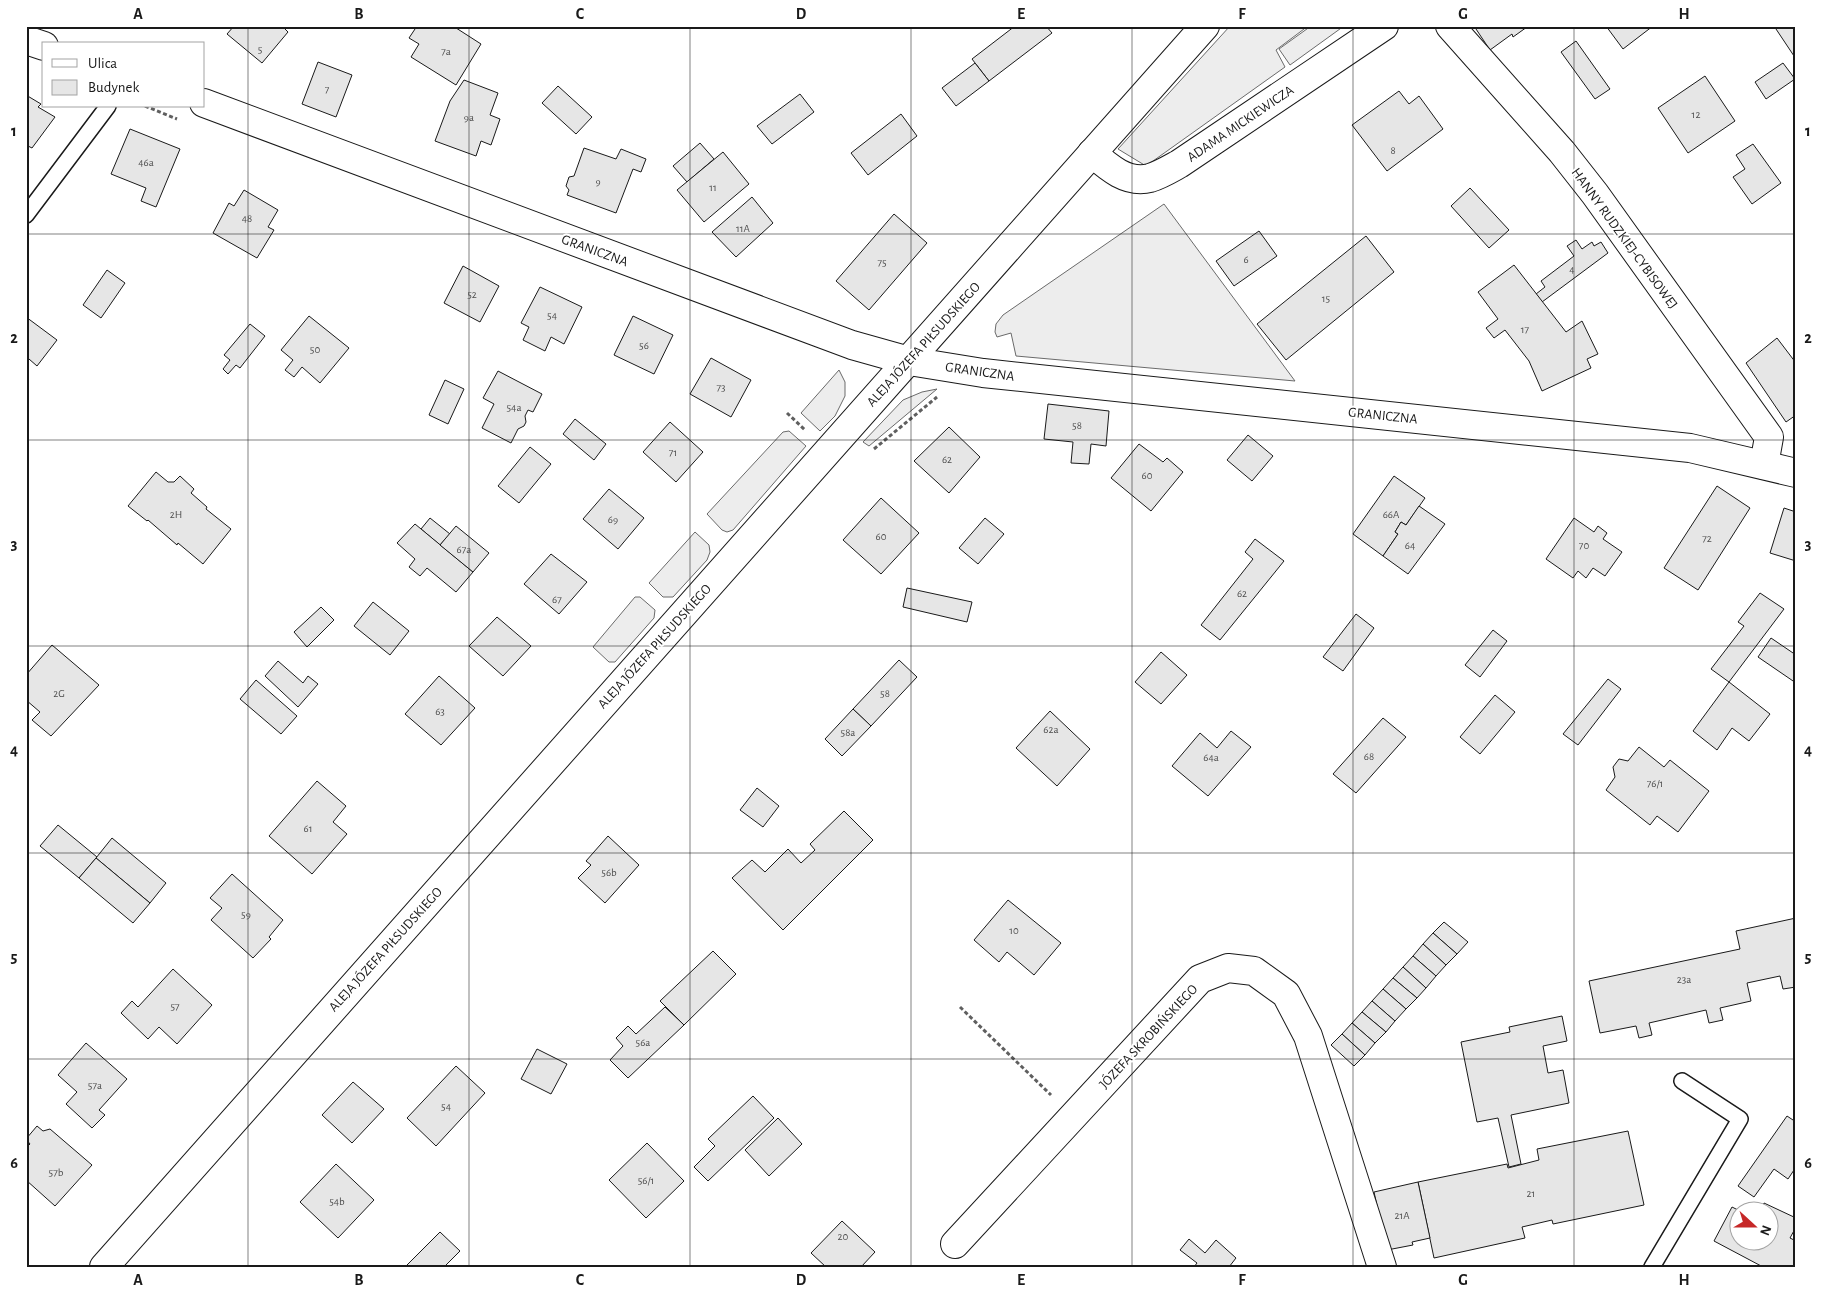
<svg xmlns="http://www.w3.org/2000/svg" width="1822" height="1293" font-family="'Alegreya Sans',sans-serif">
<rect width="100%" height="100%" fill="#fff"/>
<g fill="#ededed" stroke="#6a6a6a">
<polygon points="1230,26 1308,26 1276,50 1285,67 1146,166 1118,149"/>
<polygon points="1311,26 1344,26 1290,65 1279,49"/>
<polygon points="1164,204 1295,381 1016,356 1011,333 997,337 995,332 996,324 1003,315"/>
<polygon points="839,370 845,382 845,396 835,416 820,431 801,413"/>
<polygon points="937,389 869,446 863,442 903,400 922,392"/>
<polygon points="789,431 806,446 733,530 727,532 722,530 707,514 783,432"/>
<polygon points="695,532 709,545 710,552 707,560 673,597 663,597 649,583"/>
<polygon points="635,597 640,597 655,610 654,618 615,662 609,662 593,647"/>
</g>
<g fill="#e6e6e6" stroke="#1a1a1a">
<polygon points="234,26 284,26 283,27 288,32 262,63 227,34"/>
<polygon points="417,26 453,26 481,44 456,85 411,57 419,44 409,38"/>
<polygon points="1015,26 1046,26 1052,33 989,81 972,59"/>
<polygon points="1474,26 1527,26 1527,27 1513,37 1512,34 1490,50"/>
<polygon points="1606,26 1653,26 1623,49"/>
<polygon points="1774,26 1796,26 1796,59"/>
<polygon points="1576,41 1610,89 1595,99 1561,52"/>
<polygon points="318,62 352,75 336,117 302,104"/>
<polygon points="975,63 989,81 956,106 942,88"/>
<polygon points="1783,63 1795,79 1766,99 1755,82"/>
<polygon points="1705,76 1735,121 1688,153 1658,108"/>
<polygon points="464,80 498,93 490,115 500,119 491,145 481,141 476,156 435,141 450,101"/>
<polygon points="558,86 592,117 576,134 542,103"/>
<polygon points="1399,91 1409,104 1419,96 1443,129 1387,171 1352,125"/>
<polygon points="800,94 814,112 772,144 757,126"/>
<polygon points="26,95 41,104 38,107 55,117 32,148 26,145"/>
<polygon points="901,114 917,136 868,175 851,153"/>
<polygon points="130,129 180,149 156,207 141,201 146,188 111,174"/>
<polygon points="700,143 714,159 687,182 673,166"/>
<polygon points="1753,144 1781,183 1752,204 1733,177 1745,169 1736,155"/>
<polygon points="584,148 616,159 621,149 646,159 641,172 633,169 616,213 567,195 569,190 566,186 569,177 574,176"/>
<polygon points="723,152 749,184 704,222 677,190"/>
<polygon points="1470,188 1509,230 1489,248 1451,206"/>
<polygon points="244,190 278,210 268,227 274,230 257,258 213,233 229,203 234,206"/>
<polygon points="752,197 773,223 736,257 712,232"/>
<polygon points="894,214 927,243 869,310 836,281"/>
<polygon points="1259,231 1277,256 1234,286 1216,261"/>
<polygon points="1366,236 1394,272 1286,360 1257,324"/>
<polygon points="1576,240 1582,249 1592,242 1594,246 1601,242 1608,253 1542,302 1536,294 1545,287 1541,281 1574,256 1567,246"/>
<polygon points="1514,265 1566,332 1582,321 1598,354 1587,359 1591,368 1542,391 1529,361 1505,330 1494,338 1486,328 1498,319 1478,292"/>
<polygon points="463,266 499,286 480,322 444,303"/>
<polygon points="107,270 125,283 101,318 83,305"/>
<polygon points="540,287 582,307 564,344 551,337 545,351 523,340 529,327 521,323"/>
<polygon points="309,316 349,348 320,383 302,367 294,377 285,370 293,360 281,350"/>
<polygon points="633,316 673,335 654,374 614,355"/>
<polygon points="26,317 57,340 37,366 29,359 26,362"/>
<polygon points="250,324 265,336 240,368 236,365 228,374 223,369 230,360 224,355"/>
<polygon points="1777,338 1796,363 1796,415 1786,422 1746,363"/>
<polygon points="711,358 751,380 731,417 690,394"/>
<polygon points="498,371 542,394 533,412 528,410 525,416 526,422 524,426 518,429 511,443 482,428 494,404 483,398"/>
<polygon points="445,380 464,389 448,424 429,415"/>
<polygon points="1048,404 1109,411 1106,446 1091,444 1089,464 1071,463 1073,442 1044,439"/>
<polygon points="575,419 606,444 594,460 563,434"/>
<polygon points="670,422 703,452 676,482 643,452"/>
<polygon points="949,427 980,457 949,493 914,461"/>
<polygon points="1248,435 1273,456 1252,481 1227,460"/>
<polygon points="1139,444 1163,462 1167,458 1183,472 1151,511 1111,478"/>
<polygon points="530,447 551,464 519,503 498,486"/>
<polygon points="156,472 168,482 174,482 180,476 194,489 191,493 207,507 206,509 231,529 203,564 178,543 177,545 148,520 147,521 128,506"/>
<polygon points="1394,476 1425,498 1406,525 1401,522 1395,532 1398,534 1383,556 1353,534"/>
<polygon points="1717,486 1750,508 1698,590 1664,568"/>
<polygon points="609,489 644,518 618,549 583,519"/>
<polygon points="881,498 919,533 881,574 843,540"/>
<polygon points="1419,506 1445,524 1408,574 1383,556 1398,534 1395,532 1401,522 1406,525"/>
<polygon points="1784,508 1796,512 1796,561 1770,553"/>
<polygon points="430,518 450,534 440,545 421,529"/>
<polygon points="985,518 1004,534 978,564 959,548"/>
<polygon points="1574,518 1594,532 1598,526 1607,533 1603,539 1622,552 1605,576 1593,568 1586,578 1578,571 1573,578 1546,559"/>
<polygon points="415,524 473,572 456,592 427,568 420,576 409,567 415,559 397,543"/>
<polygon points="456,526 489,553 473,572 440,545"/>
<polygon points="1255,539 1284,561 1220,640 1201,625 1253,559 1245,552"/>
<polygon points="551,554 587,582 559,614 524,584"/>
<polygon points="907,588 972,602 967,622 903,607"/>
<polygon points="1760,593 1784,609 1729,682 1711,669 1744,626 1738,622"/>
<polygon points="373,602 409,631 390,655 354,626"/>
<polygon points="321,607 334,620 307,647 294,632"/>
<polygon points="1356,614 1374,628 1343,671 1323,657"/>
<polygon points="497,617 531,646 503,676 469,646"/>
<polygon points="1493,630 1507,641 1480,677 1465,665"/>
<polygon points="1771,638 1796,655 1796,683 1758,657"/>
<polygon points="52,645 99,685 51,736 32,720 40,712 26,700 26,675"/>
<polygon points="1161,652 1187,675 1161,704 1135,682"/>
<polygon points="899,660 917,677 871,726 853,709"/>
<polygon points="278,661 303,683 308,676 318,684 298,707 265,676"/>
<polygon points="439,676 475,708 441,745 405,714"/>
<polygon points="1608,679 1621,689 1578,745 1563,734"/>
<polygon points="256,680 297,716 281,734 240,699"/>
<polygon points="1729,682 1770,714 1749,741 1732,728 1717,750 1693,731"/>
<polygon points="1495,695 1515,712 1480,754 1460,737"/>
<polygon points="853,709 871,726 842,756 825,739"/>
<polygon points="1050,711 1090,749 1057,786 1016,748"/>
<polygon points="1383,718 1406,737 1356,793 1333,774"/>
<polygon points="1231,731 1251,747 1208,796 1172,766 1200,733 1217,748"/>
<polygon points="1639,747 1664,767 1670,760 1709,791 1678,832 1657,816 1650,825 1606,790 1615,777 1613,767 1619,759 1628,761"/>
<polygon points="317,781 346,806 333,822 347,834 312,874 269,836"/>
<polygon points="757,788 779,806 763,827 740,810"/>
<polygon points="844,811 873,840 783,930 732,878 752,860 765,872 788,849 801,863 815,850 810,844"/>
<polygon points="58,825 97,857 79,878 40,846"/>
<polygon points="608,836 639,865 605,903 578,878 591,865 586,861"/>
<polygon points="112,838 166,883 150,903 96,858"/>
<polygon points="96,858 150,903 133,923 79,878"/>
<polygon points="232,874 283,920 269,937 271,939 253,958 211,920 222,908 210,898"/>
<polygon points="1008,900 1061,943 1034,975 1007,952 999,962 974,940"/>
<polygon points="1796,918 1796,973 1794,974 1796,987 1783,989 1780,976 1747,983 1751,1001 1720,1008 1723,1020 1709,1023 1706,1010 1649,1023 1652,1035 1639,1038 1636,1026 1600,1033 1589,981 1740,949 1736,931"/>
<polygon points="1444,922 1468,942 1457,954 1433,933"/>
<polygon points="1433,933 1457,954 1446,965 1423,944"/>
<polygon points="1423,944 1446,965 1436,976 1413,956"/>
<polygon points="713,951 736,974 684,1025 660,1001"/>
<polygon points="1413,956 1436,976 1426,988 1403,967"/>
<polygon points="1403,967 1426,988 1417,998 1393,978"/>
<polygon points="173,969 212,1005 177,1044 159,1027 148,1039 121,1013 132,1001 138,1007"/>
<polygon points="1393,978 1417,998 1406,1009 1383,989"/>
<polygon points="1383,989 1406,1009 1395,1021 1372,1001"/>
<polygon points="1372,1001 1395,1021 1386,1032 1362,1012"/>
<polygon points="665,1007 684,1025 628,1078 610,1060 623,1046 616,1038 628,1026 636,1034"/>
<polygon points="1362,1012 1386,1032 1375,1043 1352,1023"/>
<polygon points="1562,1016 1567,1041 1543,1046 1548,1073 1563,1070 1569,1103 1511,1115 1521,1164 1509,1167 1498,1118 1477,1122 1461,1042 1510,1032 1509,1027"/>
<polygon points="1352,1023 1375,1043 1365,1055 1342,1034"/>
<polygon points="1342,1034 1365,1055 1354,1066 1331,1045"/>
<polygon points="86,1043 127,1079 99,1110 105,1115 92,1128 66,1104 77,1092 58,1075"/>
<polygon points="537,1049 567,1064 551,1094 521,1079"/>
<polygon points="456,1066 485,1093 436,1146 407,1118"/>
<polygon points="353,1082 384,1109 352,1143 322,1115"/>
<polygon points="753,1096 774,1118 708,1181 694,1167 715,1146 708,1139"/>
<polygon points="1787,1116 1796,1122 1796,1167 1788,1179 1774,1169 1754,1197 1738,1186"/>
<polygon points="778,1118 802,1144 769,1176 745,1150"/>
<polygon points="37,1126 43,1131 50,1129 92,1165 55,1206 26,1180 26,1148 30,1144 26,1139"/>
<polygon points="1628,1131 1644,1205 1553,1224 1552,1220 1522,1227 1525,1238 1434,1258 1418,1182 1507,1164 1508,1168 1539,1160 1537,1149"/>
<polygon points="647,1143 684,1181 646,1218 609,1180"/>
<polygon points="336,1164 374,1200 338,1238 300,1202"/>
<polygon points="1418,1182 1430,1238 1412,1242 1413,1245 1387,1250 1374,1192"/>
<polygon points="1764,1203 1796,1218 1796,1227 1790,1238 1796,1241 1796,1267 1763,1267 1714,1241 1732,1207 1740,1211 1740,1240 1770,1240 1770,1210 1760,1210"/>
<polygon points="842,1221 875,1252 861,1267 826,1267 811,1253"/>
<polygon points="440,1232 460,1251 444,1267 405,1267"/>
<polygon points="1189,1239 1205,1253 1216,1240 1236,1258 1229,1267 1194,1267 1197,1263 1180,1250"/>
</g>
<g fill="none" stroke-linecap="round" stroke-linejoin="round">
<g stroke="#1a1a1a" stroke-width="18">
<g id="service">
<polyline points="26,215 108,106"/>
<polyline points="1652,1267 1740,1119 1682,1081"/>
</g>
</g>
<g stroke="#1a1a1a" stroke-width="30">
<g id="minor">
<polyline points="1450,26 1562,152 1595,194 1769,437 1764,465"/>
<polyline points="26,40 44,46"/>
<polyline points="204,103 852,345 909,361 983,373 1690,448 1796,473"/>
<path d="M 1092,153 C 1108,167 1127,184 1150,178 C 1160,175 1170,169 1179,164 L 1384,26"/>
<polyline points="955,1244 1200,979 1228,968 1254,971 1286,994 1308,1036 1382,1267"/>
</g>
</g>
<g stroke="#1a1a1a" stroke-width="30">
<polyline id="secondary" points="104,1267 1205,26"/>
</g>
<g stroke="#5f5f5f" stroke-width="3" stroke-dasharray="4 2.5" stroke-linecap="butt">
<polyline points="145,106 177,119"/>
<polyline points="787,413 805,430"/>
<polyline points="874,449 937,397"/>
<polyline points="960,1007 1051,1095"/>
</g>
<use href="#service" stroke="#fff" stroke-width="15"/>
<use href="#minor" stroke="#fff" stroke-width="28"/>
<use href="#secondary" stroke="#fff" stroke-width="28"/>
</g>
<path fill="none" stroke="#1a1a1a" stroke-width="1" stroke-opacity="0.55" d="M 248,26 L 248,1267M 469,26 L 469,1267M 690,26 L 690,1267M 911,26 L 911,1267M 1132,26 L 1132,1267M 1353,26 L 1353,1267M 1574,26 L 1574,1267M 26,234 L 1796,234M 26,440 L 1796,440M 26,646 L 1796,646M 26,853 L 1796,853M 26,1059 L 1796,1059"/>
<g text-anchor="middle" stroke-width="4" stroke-linejoin="round" paint-order="stroke">
<g font-size="11" fill="#4d4d4d">
<text x="260" y="53">5</text>
<text x="446" y="55">7a</text>
<text x="327" y="93">7</text>
<text x="1696" y="118">12</text>
<text x="469" y="121">9a</text>
<text x="1393" y="154">8</text>
<text x="146" y="166">46a</text>
<text x="598" y="185">9</text>
<text x="713" y="191">11</text>
<text x="247" y="222">48</text>
<text x="743" y="232">11A</text>
<text x="1246" y="263">6</text>
<text x="882" y="266">75</text>
<text x="1572" y="273">4</text>
<text x="472" y="298">52</text>
<text x="1326" y="302">15</text>
<text x="552" y="319">54</text>
<text x="1525" y="333">17</text>
<text x="644" y="349">56</text>
<text x="315" y="353">50</text>
<text x="721" y="391">73</text>
<text x="514" y="411">54a</text>
<text x="1077" y="429">58</text>
<text x="673" y="456">71</text>
<text x="947" y="463">62</text>
<text x="1147" y="479">60</text>
<text x="176" y="518">2H</text>
<text x="1391" y="518">66A</text>
<text x="613" y="523">69</text>
<text x="881" y="540">60</text>
<text x="1707" y="542">72</text>
<text x="1410" y="549">64</text>
<text x="1584" y="549">70</text>
<text x="464" y="553">67a</text>
<text x="1242" y="597">62</text>
<text x="557" y="603">67</text>
<text x="59" y="697">2G</text>
<text x="885" y="697">58</text>
<text x="440" y="715">63</text>
<text x="1051" y="733">62a</text>
<text x="848" y="736">58a</text>
<text x="1369" y="760">68</text>
<text x="1211" y="761">64a</text>
<text x="1655" y="787">76/1</text>
<text x="308" y="832">61</text>
<text x="609" y="876">56b</text>
<text x="246" y="918">59</text>
<text x="1014" y="934">10</text>
<text x="1684" y="983">23a</text>
<text x="175" y="1010">57</text>
<text x="643" y="1046">56a</text>
<text x="95" y="1089">57a</text>
<text x="446" y="1110">54</text>
<text x="56" y="1176">57b</text>
<text x="646" y="1184">56/1</text>
<text x="1531" y="1197">21</text>
<text x="337" y="1205">54b</text>
<text x="1402" y="1219">21A</text>
<text x="843" y="1240">20</text>
</g>
<g font-size="14" fill="#1a1a1a" stroke="#fff">
<text transform="translate(1240 123) rotate(-34)" y="5">ADAMA MICKIEWICZA</text>
<text transform="translate(1625 238) rotate(54)" y="5">HANNY RUDZKIEJ-CYBISOWEJ</text>
<text transform="translate(595 250) rotate(20)" y="5">GRANICZNA</text>
<text transform="translate(923 344) rotate(-48)" y="5">ALEJA JÓZEFA PIŁSUDSKIEGO</text>
<text transform="translate(980 371) rotate(8)" y="5">GRANICZNA</text>
<text transform="translate(1383 415) rotate(6)" y="5">GRANICZNA</text>
<text transform="translate(654 646) rotate(-48)" y="5">ALEJA JÓZEFA PIŁSUDSKIEGO</text>
<text transform="translate(385 949) rotate(-48)" y="5">ALEJA JÓZEFA PIŁSUDSKIEGO</text>
<text transform="translate(1148 1036) rotate(-47)" y="5">JÓZEFA SKROBIŃSKIEGO</text>
</g>
</g>
<rect width="1822" height="1293" fill="none" stroke="#ffffff" stroke-width="55"/>
<rect x="42" y="42" width="162" height="65" fill="#ffffff" stroke="#a3a3a3"/>
<rect x="52" y="59" width="25" height="8" fill="#ffffff" stroke="#a3a3a3"/>
<text x="88" y="68" font-size="15" fill="#1a1a1a">Ulica</text>
<rect x="52" y="80" width="25" height="15" fill="#e6e6e6" stroke="#a3a3a3"/>
<text x="88" y="92" font-size="15" fill="#1a1a1a">Budynek</text>
<g transform="translate(1754 1226) rotate(111)"><circle r="24" fill="#ffffff" stroke="#a3a3a3"/>
<path d="M0-4L9 19L0 12L-9 19Z" fill="#c62828"/>
<text y="-8" font-size="14" font-weight="bold" text-anchor="middle" fill="#1a1a1a">N</text>
</g>
<rect x="28" y="28" width="1766" height="1238" fill="none" stroke="#1a1a1a" stroke-width="2"/>
<g font-size="16" text-anchor="middle" font-weight="bold" fill="#1a1a1a">
<text x="138" y="19">A</text>
<text x="359" y="19">B</text>
<text x="580" y="19">C</text>
<text x="801" y="19">D</text>
<text x="1021" y="19">E</text>
<text x="1242" y="19">F</text>
<text x="1463" y="19">G</text>
<text x="1684" y="19">H</text>
<text x="14" y="136">1</text>
<text x="1808" y="136">1</text>
<text x="14" y="343">2</text>
<text x="1808" y="343">2</text>
<text x="14" y="549">3</text>
<text x="1808" y="549">3</text>
<text x="14" y="755">4</text>
<text x="1808" y="755">4</text>
<text x="14" y="962">5</text>
<text x="1808" y="962">5</text>
<text x="14" y="1168">6</text>
<text x="1808" y="1168">6</text>
<text x="138" y="1285">A</text>
<text x="359" y="1285">B</text>
<text x="580" y="1285">C</text>
<text x="801" y="1285">D</text>
<text x="1021" y="1285">E</text>
<text x="1242" y="1285">F</text>
<text x="1463" y="1285">G</text>
<text x="1684" y="1285">H</text>
</g>
</svg>
